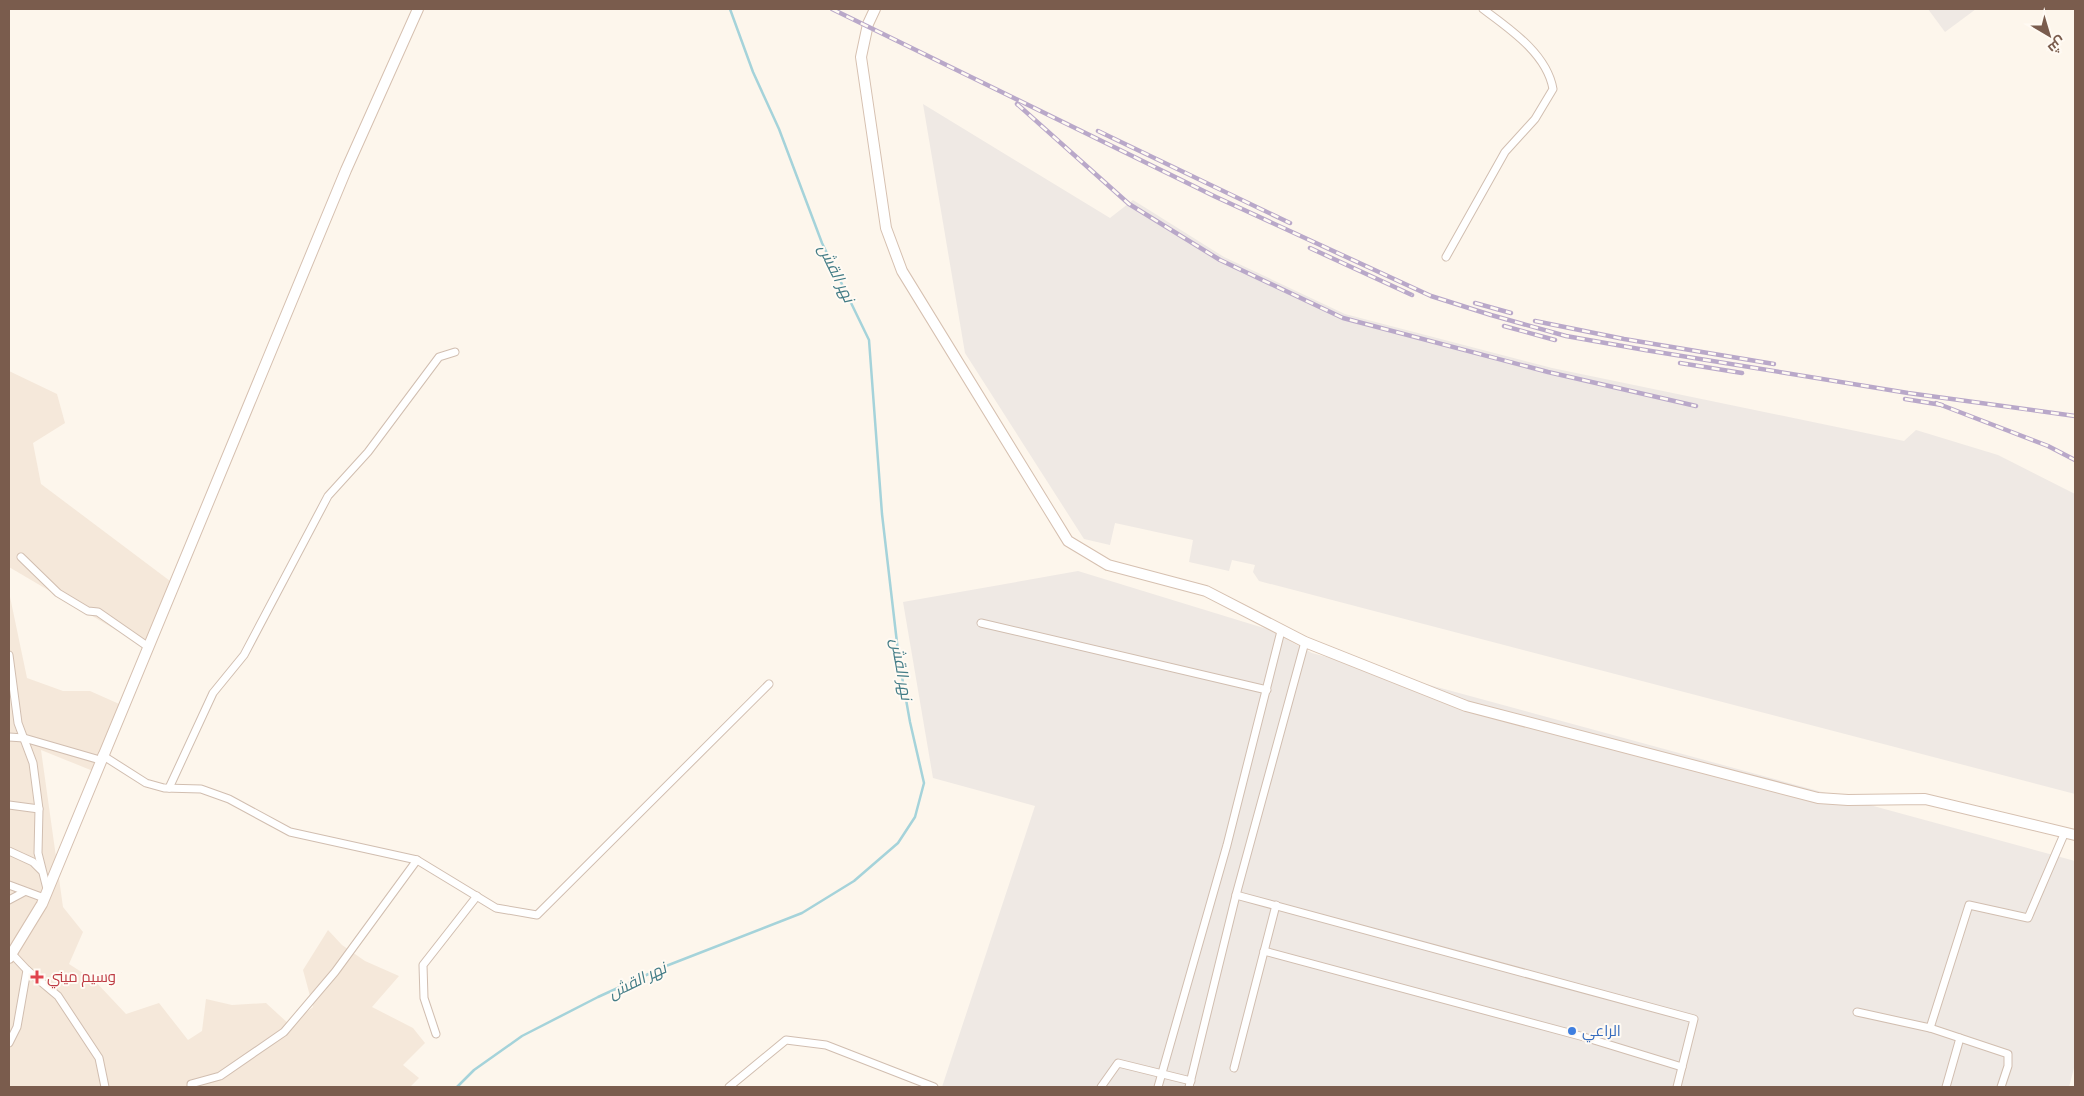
<svg xmlns="http://www.w3.org/2000/svg" width="2084" height="1096" font-family="'Archivo Narrow',Cairo,sans-serif">
<rect width="100%" height="100%" fill="#fdf6ec"/>
<g fill="#f5e8da">
<polygon points="9,371 57,394 65,423 33,443 41,484 178,587 145,647 9,567"/>
<polygon points="9,592 27,678 63,691 90,691 126,707 98,773 41,750 63,907 83,932 69,964 94,980 126,1014 159,1003 188,1040 202,1031 206,999 232,1005 266,1003 290,1025 313,1007 303,970 328,930 342,945 365,961 399,976 372,1007 413,1028 425,1043 403,1065 419,1078 410,1087 9,1087"/>
</g>
<g fill="#efe9e4">
<polygon points="1928,9 1976,9 1945,32"/>
<polygon points="923,104 1110,218 1133,200 1224,257 1345,314 1552,368 1904,441 1916,430 1998,455 2075,494 2075,794 1259,581 1253,572 1255,565 1232,560 1229,571 1189,562 1193,540 1115,523 1110,545 1084,539 965,353"/>
<polygon points="1078,571 1267,629 1312,653 2075,861 2075,1064 2069,1087 942,1087 1035,806 933,778 903,602"/>
</g>
<g fill="none" stroke-linecap="round" stroke-linejoin="round">
<polyline stroke="#a5d3da" stroke-width="2.5" points="457,1087 474,1070 522,1036 598,997 666,966 802,913 854,881 898,843 915,817 924,783 910,722 899,660 882,514 869,340 822,243 779,129 753,72 730,9"/>
<g stroke="#d1beb0" stroke-width="9">
<g id="street">
<path d="M 1446,257 L 1505,152 L 1535,119 L 1553,89 C 1547,54 1510,29 1483,9"/>
<polyline points="21,557 58,593 88,611 98,612 147,646"/>
<polyline points="981,623 1267,690"/>
<polyline points="9,655 18,723 33,763 39,809 38,853 47,889"/>
<polyline points="9,737 24,738 100,760"/>
<polyline points="102,755 146,783 164,788 201,789 229,799 290,832 417,860 496,908 537,915 769,684"/>
<polyline points="169,788 213,693 244,655 328,496 368,452 439,357 455,352"/>
<polyline points="9,805 39,809"/>
<polyline points="9,851 33,862 41,870"/>
<polyline points="9,885 44,898"/>
<polyline points="1236,895 1694,1019 1677,1087"/>
<polyline points="9,900 24,892"/>
<polyline points="1264,951 1584,1037 1682,1067"/>
<polyline points="12,954 27,970 58,996 99,1058 105,1087"/>
<polyline points="1857,1012 1930,1028 1969,905 2028,918 2065,832"/>
<polyline points="1930,1028 2008,1054 2008,1066 2001,1087"/>
<polyline points="436,1034 424,998 423,965 477,896"/>
<polyline points="9,1043 17,1027 27,970"/>
<polyline points="1234,1068 1276,905"/>
<polyline points="191,1087 191,1084 220,1076 284,1032 335,972 417,860"/>
<polyline points="729,1087 786,1040 826,1045 934,1087"/>
<polyline points="1101,1087 1118,1063 1191,1081"/>
<polyline points="1158,1087 1227,845 1281,631"/>
<polyline points="1189,1087 1236,895 1305,642"/>
<polyline points="1946,1087 1960,1038"/>
</g>
</g>
<g stroke="#d6c0b0" stroke-width="12">
<g id="secondary">
<polyline points="875,9 868,24 861,57 886,228 902,271 1068,541 1108,565 1206,591 1305,642 1466,706 1818,798 1848,800 1925,799 2075,835"/>
<polyline points="9,958 42,904 346,170 418,9"/>
</g>
</g>
<use href="#street" stroke="#fff" stroke-width="7"/>
<use href="#secondary" stroke="#fff" stroke-width="10"/>
<g stroke="#b9a8c9" stroke-width="4.5">
<g id="rail">
<polyline points="832,9 1216,197 1431,296 1491,315 1566,336 1645,350 1908,393 2075,416"/>
<polyline points="1017,104 1129,204 1220,260 1343,318 1548,372 1696,406"/>
<polyline points="1098,131 1290,223"/>
<polyline points="1310,248 1412,295"/>
<polyline points="1475,303 1511,313"/>
<polyline points="1535,321 1624,339 1774,364"/>
<polyline points="1504,326 1555,340"/>
<polyline points="1680,363 1742,373"/>
<polyline points="1905,399 1942,405"/>
<polyline points="1936,403 2048,446 2075,460"/>
</g>
</g>
<use href="#rail" stroke="#fffaf3" stroke-width="2.5" stroke-dasharray="8" stroke-linecap="butt"/>
</g>
<path fill="#e0444e" stroke="#fffaf3" stroke-width="2" d="M34.5 969.5h5v5h5v5h-5v5h-5v-5h-5v-5h5z"/>
<circle fill="#3f7fe0" stroke="#fffaf3" stroke-width="2" cx="1572" cy="1031" r="5"/>
<g text-anchor="middle" stroke-width="4" stroke-linejoin="round" paint-order="stroke">
<g font-size="15" fill="#be3a42" stroke="#fffaf3" text-anchor="start">
<text x="47" y="982">وسيم ميني</text>
</g>
<g font-size="15" fill="#366cbe" stroke="#fffaf3" text-anchor="start">
<text x="1582" y="1036">الراعي</text>
</g>
<g font-size="16" font-style="italic" fill="#437c86" stroke="#fffaf3">
<text transform="translate(837 273) rotate(64)" y="6">نهر القش</text>
<text transform="translate(902 669) rotate(80)" y="6">نهر القش</text>
<text transform="translate(637 980) rotate(-26)" y="6">نهر القش</text>
</g>
</g>
<rect width="2084" height="1096" fill="none" stroke="#7a5c4d" stroke-width="20"/>
<g transform="translate(2049 35) rotate(142)" stroke="#fffaf3" stroke-width="4" paint-order="stroke">
<path d="M0-4L9 19L0 12L-9 19Z" fill="#7a5c4d"/>
<text y="-8" font-size="14" font-weight="bold" text-anchor="middle" fill="#7a5c4d">ش</text>
</g>
</svg>
